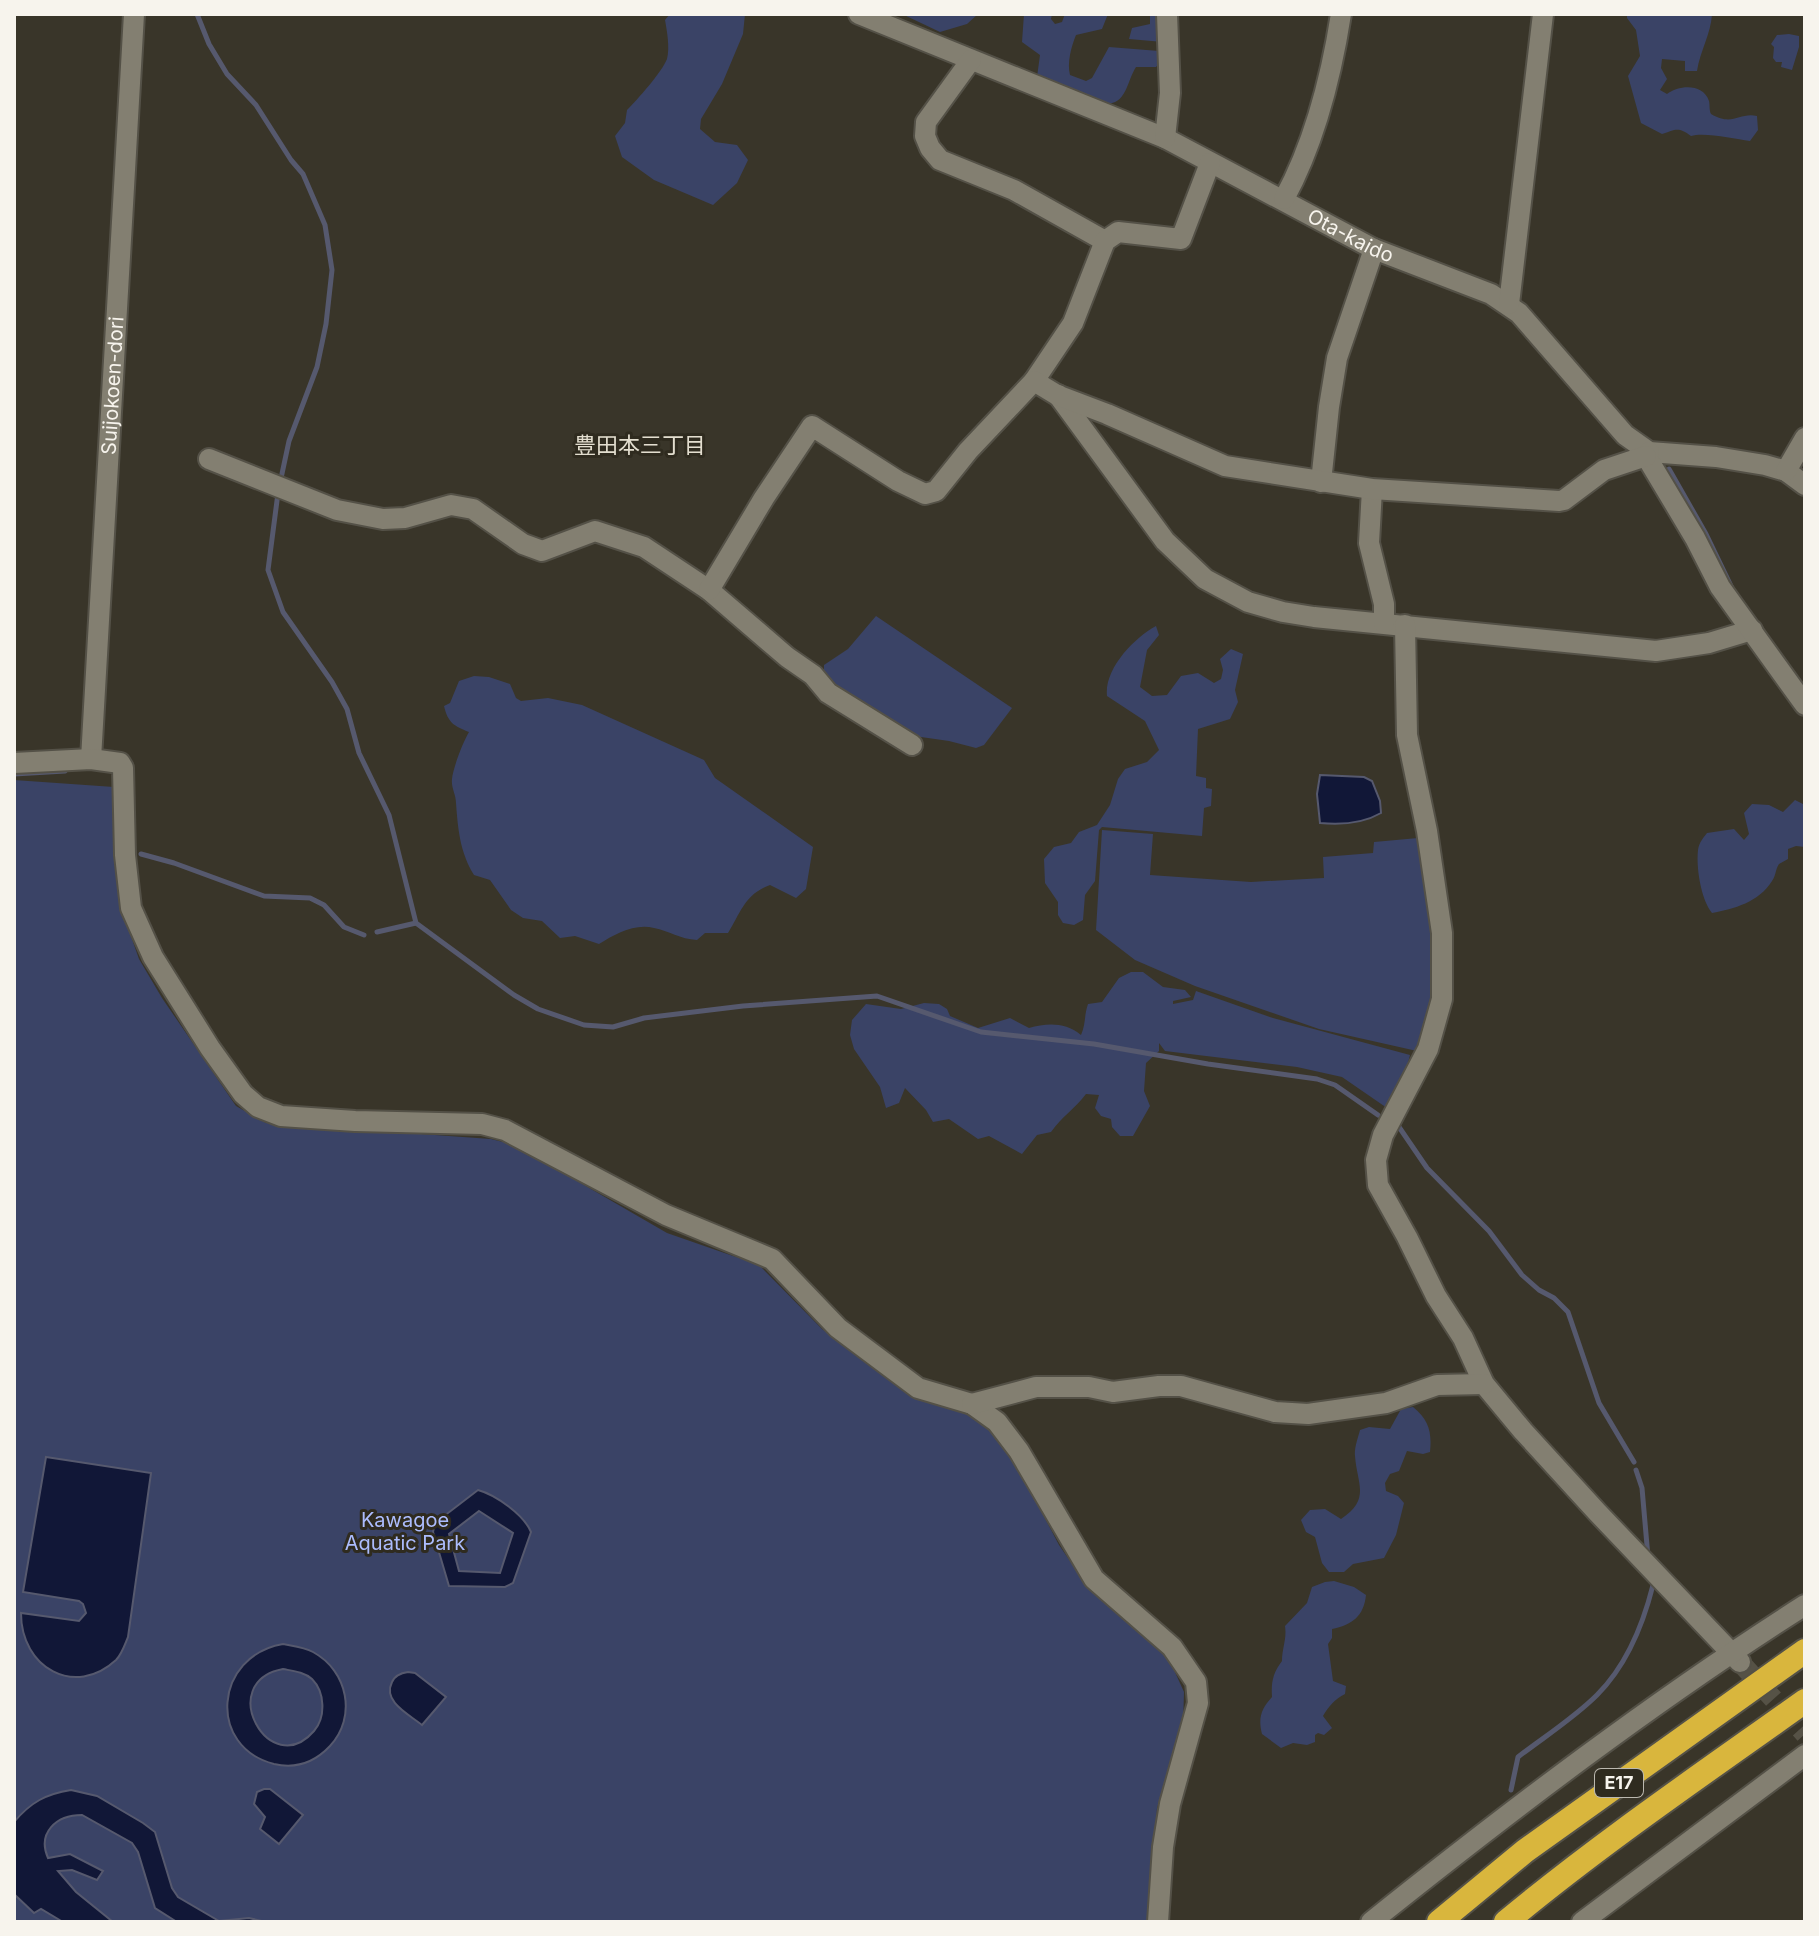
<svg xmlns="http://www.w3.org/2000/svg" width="1819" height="1936" font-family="Inter,'Noto Sans JP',sans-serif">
<rect width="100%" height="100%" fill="#393529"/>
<g fill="#3a4366">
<path d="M 670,14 L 745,14 L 743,34 L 722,84 L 701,119 L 700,129 L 715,142 L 737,145 L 748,160 L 737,183 L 713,205 L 654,180 L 622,157 L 615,136 L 625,123 L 627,110 C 637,100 662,72 667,59 C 670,48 667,31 665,20 Z"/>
<polygon points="902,14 978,14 967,24 940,32"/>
<path d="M 1024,14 L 1052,14 L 1051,19 L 1055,24 L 1062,22 L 1065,14 L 1108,14 L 1102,29 L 1076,35 C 1071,47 1067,63 1070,75 L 1086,81 L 1092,78 L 1109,47 L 1159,51 L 1165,56 L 1156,67 L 1136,67 C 1126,83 1127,104 1105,104 L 1037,77 L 1040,55 L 1022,42 Z"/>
<polygon points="1150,14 1159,14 1163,42 1129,39 1132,28 1150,24"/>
<path d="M 1627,14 L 1712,14 C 1711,34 1700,51 1697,71 L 1685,71 L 1685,61 L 1662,59 L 1661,68 L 1667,79 L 1660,90 L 1667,94 C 1679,85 1703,83 1709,101 C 1710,105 1709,110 1711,114 C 1733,127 1739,112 1757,116 L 1758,130 L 1750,141 C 1734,139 1705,132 1691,136 C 1678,126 1675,130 1662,134 L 1641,123 L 1628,76 L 1640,56 L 1636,30 L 1627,18 Z"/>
<polygon points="1789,34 1799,36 1799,47 1792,70 1781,67 1782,62 1776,62 1773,58 1774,47 1771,44 1777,35"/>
<polygon points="876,616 1012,708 984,745 976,748 949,741 914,736 840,694 824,675 824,665 848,649"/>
<path d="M 1156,626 L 1159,635 L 1147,650 L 1140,687 L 1152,696 L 1167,695 L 1181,676 L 1198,673 L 1214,683 L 1221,679 L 1223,670 L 1220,659 L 1231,649 L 1243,654 L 1235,690 L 1238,702 L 1230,719 L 1198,729 L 1196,776 L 1206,778 L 1206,788 L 1212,789 L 1211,806 L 1204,808 L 1202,836 L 1102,827 L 1099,830 L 1095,881 L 1085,895 L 1083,920 L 1074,925 L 1063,923 L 1058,915 L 1058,902 L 1045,883 L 1044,859 L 1054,847 L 1071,843 L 1079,832 L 1097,825 L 1110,805 L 1118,779 L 1125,769 L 1147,762 L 1159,750 L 1145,721 L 1107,696 C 1104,669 1134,638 1156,626 Z"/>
<path d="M 474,676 L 489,677 L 510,684 L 516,698 L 521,701 L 548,698 L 582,705 L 704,760 L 715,778 L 813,847 L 806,889 L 796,898 L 770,885 C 745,894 741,912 728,933 L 705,933 L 697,940 C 680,939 669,931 654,928 C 635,923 615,934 599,944 L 575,936 L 560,938 L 542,921 L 523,918 L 511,910 L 490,880 L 474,875 C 460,852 458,830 456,803 C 456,794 451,788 452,779 C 453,768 463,742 469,732 C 454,726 448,723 444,706 L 450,703 L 459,681 Z"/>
<polygon points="14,780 114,787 117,883 125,919 139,959 162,998 236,1106 266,1123 491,1139 515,1145 667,1233 759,1265 822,1329 915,1397 973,1416 998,1438 1015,1461 1059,1545 1079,1574 1095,1591 1155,1644 1170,1661 1184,1692 1183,1726 1157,1808 1151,1905 1148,1922 14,1922"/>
<path d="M 1795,800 L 1805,805 L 1805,847 L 1796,846 L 1788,849 L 1788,859 L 1779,864 C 1775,870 1776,876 1772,881 C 1759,902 1734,909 1712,913 C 1701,899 1696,868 1698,850 C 1699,843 1703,838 1707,833 L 1734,829 L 1744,840 L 1749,834 L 1744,813 L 1752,804 L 1769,805 L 1783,812 Z"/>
<path d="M 1102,830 L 1153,834 L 1150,875 L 1251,882 L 1324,878 L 1323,857 L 1373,853 L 1374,842 L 1418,838 C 1428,890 1440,958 1429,1010 C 1427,1024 1421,1038 1417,1051 L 1319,1029 L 1195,986 L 1135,960 L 1096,930 Z"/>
<path d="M 1131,972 L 1143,972 L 1163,987 L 1185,990 L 1191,997 L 1173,1001 L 1173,1004 L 1193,1000 L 1196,991 L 1273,1018 L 1410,1055 L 1404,1079 L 1387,1108 L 1342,1077 L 1297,1067 L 1165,1051 L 1159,1043 L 1159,1051 L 1146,1063 L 1144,1091 L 1150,1106 L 1133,1136 L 1120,1136 L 1112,1127 L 1111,1119 L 1101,1116 L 1095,1108 L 1099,1095 L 1086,1094 C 1074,1110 1063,1115 1051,1132 L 1037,1135 L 1022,1154 L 989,1136 L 978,1139 L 949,1119 L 933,1122 L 926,1110 L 905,1088 L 899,1103 L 886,1108 L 880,1087 L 854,1049 L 850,1035 L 852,1020 L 866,1004 L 901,1009 L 924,1003 L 939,1004 L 947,1009 L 950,1016 L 978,1028 L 1010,1018 L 1029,1028 C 1047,1023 1065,1022 1081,1035 C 1086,1024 1084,1015 1088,1004 L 1102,1002 L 1119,978 Z"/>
<path d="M 1413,1407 C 1429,1420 1432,1432 1430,1452 L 1423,1454 L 1407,1451 L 1399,1471 L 1390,1474 L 1385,1483 L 1386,1491 L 1398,1496 L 1404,1503 L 1396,1535 L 1384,1558 L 1353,1564 L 1344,1572 L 1329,1572 L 1322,1563 L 1315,1537 L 1306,1532 L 1301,1520 L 1310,1510 L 1325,1509 L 1341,1519 C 1371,1499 1357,1484 1355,1456 C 1354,1448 1358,1438 1360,1430 L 1369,1427 L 1390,1429 L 1401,1409 Z"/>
<path d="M 1334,1581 L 1354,1587 L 1366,1595 C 1364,1616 1352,1625 1332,1629 L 1332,1638 L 1328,1644 L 1333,1681 L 1346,1686 L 1345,1694 C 1335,1699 1328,1707 1323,1716 L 1332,1728 L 1324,1735 L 1318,1733 L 1315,1735 L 1315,1742 L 1307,1745 L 1293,1743 L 1281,1748 L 1262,1734 C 1258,1718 1261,1709 1272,1697 C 1271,1682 1273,1673 1282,1661 C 1282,1648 1287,1639 1285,1626 L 1307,1603 L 1312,1587 L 1325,1582 Z"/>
</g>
<g fill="#111737" stroke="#56596e" stroke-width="2" fill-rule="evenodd">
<path d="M 1320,775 L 1364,777 L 1372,781 L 1380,801 L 1381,813 C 1362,824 1341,825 1320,823 L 1317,794 Z"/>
<path d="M 46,1457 L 151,1473 L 128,1637 C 125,1644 122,1654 116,1660 C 75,1698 21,1668 21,1613 L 79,1621 L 86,1613 L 83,1604 L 79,1601 L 23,1592 Z"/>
<path d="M 478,1490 C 496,1495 524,1515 531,1532 L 513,1583 L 505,1587 L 449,1586 L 433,1532 L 435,1523 ZM 479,1511 L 513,1533 L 500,1573 L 459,1571 L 449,1534 Z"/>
<path d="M 283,1644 C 293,1646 304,1647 313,1652 C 348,1671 357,1717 330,1746 C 315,1762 296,1769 274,1764 C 207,1747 214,1656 283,1644 ZM 283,1669 C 293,1671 304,1672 312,1679 C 325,1692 326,1717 314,1731 C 270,1782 214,1682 283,1669 Z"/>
<path d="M 408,1672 L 415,1673 L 446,1697 L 422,1725 C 410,1715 382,1702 392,1682 C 395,1675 401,1673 408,1672 Z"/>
<polygon points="264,1789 270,1789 303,1815 279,1844 260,1829 265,1817 254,1804 257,1792"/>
<path d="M 71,1790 L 97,1796 L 143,1823 L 155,1832 L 172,1888 L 178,1897 L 219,1921 L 249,1918 L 266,1922 L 177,1922 L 155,1908 L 138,1852 L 132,1843 L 82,1815 C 56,1815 37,1833 48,1858 L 70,1854 L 103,1871 L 97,1880 L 72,1870 L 58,1871 L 76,1892 L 113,1922 L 63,1922 L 41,1909 L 34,1913 L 14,1894 L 14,1822 C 31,1802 46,1794 71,1790 Z"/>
</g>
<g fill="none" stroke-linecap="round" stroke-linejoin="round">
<g stroke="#56596e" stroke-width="5">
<polyline points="197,14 209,44 227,74 256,105 291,160 303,174 325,225 332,270 326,324 317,367 289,441 280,483"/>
<polyline points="1669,469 1706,534 1732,588"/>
<polyline points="278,493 268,570 283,612 332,682 347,709 359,753 389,815 416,923 514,995 538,1009 584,1025 613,1027 644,1018 743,1006 877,996 981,1032 1094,1044 1208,1064 1317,1079 1335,1085 1378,1115"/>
<polyline points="14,774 65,771"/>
<polyline points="141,854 174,863 264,896 310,898 324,905 344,927 364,935"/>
<polyline points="377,932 416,923"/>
<polyline points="1399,1127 1427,1168 1489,1231 1522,1275 1539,1290 1554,1298 1568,1312 1599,1403 1634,1462"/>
<polyline points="1636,1470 1642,1488 1648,1557"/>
<path d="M 1511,1790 L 1518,1757 C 1544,1737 1574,1718 1597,1695 C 1627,1665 1643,1625 1653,1585"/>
</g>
<polyline stroke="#565246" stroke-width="20" stroke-dasharray="20 10" stroke-linecap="butt" points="1740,1662 1805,1734"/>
<g stroke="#545147" stroke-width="24">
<g id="minor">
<path id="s1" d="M 859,14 L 1165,138 L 1374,249 L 1491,294 L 1519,313 L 1625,435 L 1649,452 L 1716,457 L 1765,465 L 1786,471 L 1805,485"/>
<polyline points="971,60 926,122 925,136 930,148 940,160 1014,190 1105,241"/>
<polyline points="1165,138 1170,93 1167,14"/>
<path d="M 1284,199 C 1315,142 1331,78 1341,14"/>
<polyline points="1509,304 1543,14"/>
<polyline points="1034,381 1073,323 1105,241 1118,232 1181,239 1210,163"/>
<polyline points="1058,395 1165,541 1205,579 1248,602 1283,612 1314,617 1656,651 1709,643 1752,630"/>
<polyline points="1649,452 1646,456 1695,538 1720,587 1805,705"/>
<polyline points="209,459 337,510 383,519 405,518 451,505 473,509 523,544 542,551 595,531 644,547 709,590 787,657 813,675 828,693 912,745"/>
<polyline points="1786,471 1805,438"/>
<polyline points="1321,482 1329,407 1337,358 1374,249"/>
<polyline points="1372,489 1369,543 1384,604 1384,623"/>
<polyline points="709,590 764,498 812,426 898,481 925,494 936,491 968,451 1034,381 1057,395 1107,414 1225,466 1372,489 1559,501 1564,500 1604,470 1646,456"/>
<polyline points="1405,625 1407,735 1427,831 1442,933 1442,999 1428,1049 1383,1135 1376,1160 1378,1185 1407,1237 1436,1296 1463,1338 1484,1384 1523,1431 1597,1512 1740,1662"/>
<path id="s2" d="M 91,759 L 134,14"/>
<polyline points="14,763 91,759 120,763 123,768 125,855 131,908 153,957 210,1048 243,1094 258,1107 281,1116 355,1121 482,1124 505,1130 666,1215 772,1259 838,1328 918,1388 972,1404 997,1422 1019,1451 1094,1579 1172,1647 1196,1682 1198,1703 1170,1804 1163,1847 1158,1922"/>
<polyline points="972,1404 1036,1387 1089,1387 1113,1392 1159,1386 1181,1386 1275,1412 1308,1414 1386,1403 1437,1385 1484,1384"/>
<path d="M 1371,1922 C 1511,1810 1654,1701 1805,1605"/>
<polyline points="1582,1922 1805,1755"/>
</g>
</g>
<g stroke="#545147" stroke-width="28">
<g id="highway">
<polyline points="1439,1922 1525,1851 1805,1651"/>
<path d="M 1506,1922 C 1601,1843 1704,1773 1805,1701"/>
</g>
</g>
<use href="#minor" stroke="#837f71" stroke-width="20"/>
<use href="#highway" stroke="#d9b63d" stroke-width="24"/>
</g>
<g text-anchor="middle" stroke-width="6" stroke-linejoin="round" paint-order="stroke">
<rect fill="#2f2b1f" stroke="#bbb8af" stroke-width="2" x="1595" y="1769" width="48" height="28" rx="6"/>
<g font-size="18" font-weight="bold" fill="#f7f4ed">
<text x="1619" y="1789">E17</text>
</g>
<g font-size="20" fill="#f7f4ed" stroke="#2f2b1f">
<text dy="7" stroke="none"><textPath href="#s1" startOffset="540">Ota-kaido</textPath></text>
<text dy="7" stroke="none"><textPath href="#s2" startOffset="374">Suijokoen-dori</textPath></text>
</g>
<g font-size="20" fill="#acbcfd" stroke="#2f2b1f">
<text x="405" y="1527">Kawagoe<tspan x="405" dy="23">Aquatic Park</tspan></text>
</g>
<g font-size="22" fill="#e3decf" stroke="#2f2b1f">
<text x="640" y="453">豊田本三丁目</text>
</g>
</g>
<rect width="1819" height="1936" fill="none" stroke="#f7f4ed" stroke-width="32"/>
</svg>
